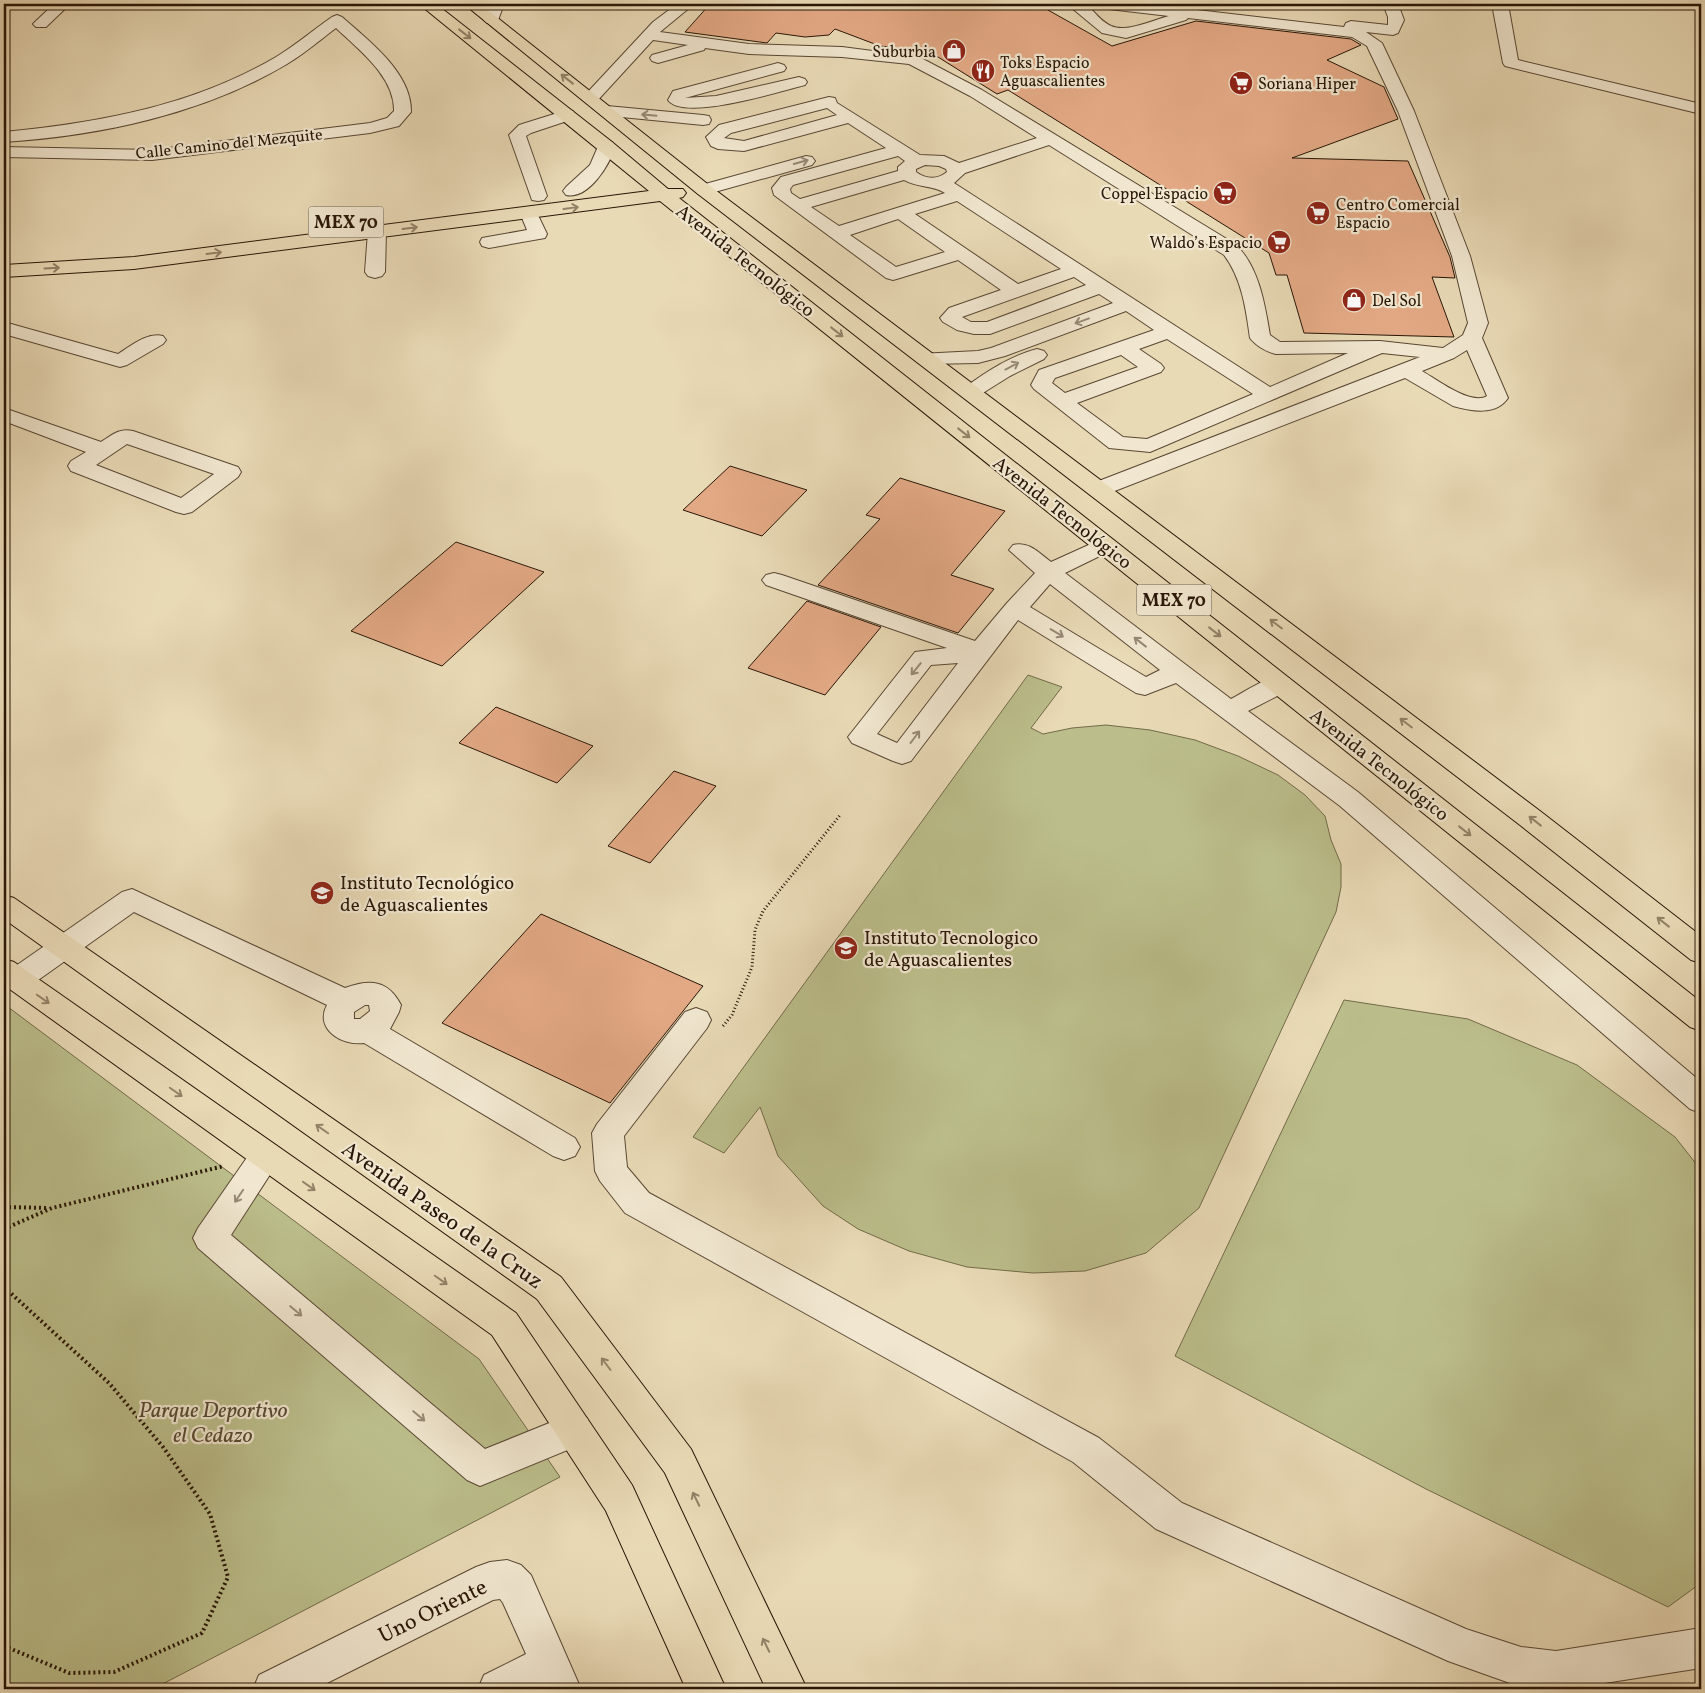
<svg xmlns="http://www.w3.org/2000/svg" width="1705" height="1693" font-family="Vollkorn,serif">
<rect width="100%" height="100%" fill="#e9dab6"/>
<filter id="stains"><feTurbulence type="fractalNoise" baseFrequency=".004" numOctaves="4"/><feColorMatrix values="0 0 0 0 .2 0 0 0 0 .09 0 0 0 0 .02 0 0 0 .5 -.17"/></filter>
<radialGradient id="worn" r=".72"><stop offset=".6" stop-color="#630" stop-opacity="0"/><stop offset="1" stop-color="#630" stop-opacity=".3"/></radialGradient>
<g fill="#bbbe8b" stroke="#726a49">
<polygon points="1028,675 1062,687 1031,728 1043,734 1072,728 1106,725 1150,730 1195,740 1238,756 1278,775 1305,795 1325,816 1331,840 1341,864 1341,887 1336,912 1199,1208 1146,1253 1085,1271 1033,1273 967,1267 909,1251 858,1229 823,1206 778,1156 760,1107 724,1153 693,1137"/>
<polygon points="1344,1000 1468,1019 1577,1065 1675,1137 1701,1170 1701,1583 1668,1607 1426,1489 1175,1356"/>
<polygon points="4,1004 479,1359 560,1477 153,1689 4,1689"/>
</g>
<g fill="#e3a985" stroke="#291607">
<polygon points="710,4 1051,4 1048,10 1112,46 1196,21 1351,39 1361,45 1327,60 1384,87 1398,119 1292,158 1408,161 1450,257 1455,278 1432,277 1454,337 1304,333 1287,275 1276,275 1269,253 1008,90 997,94 930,52 880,46 835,29 829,35 805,37 776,33 767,43 685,32"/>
<polygon points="730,466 807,490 762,536 683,510"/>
<polygon points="900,478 1005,511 951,575 994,589 958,633 818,585 880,519 866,515"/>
<polygon points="456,542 544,572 442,666 351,631"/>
<polygon points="807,601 881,627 825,695 748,668"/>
<polygon points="496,707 593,746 557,783 459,743"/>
<polygon points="674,771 716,786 650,863 608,846"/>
<polygon points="541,914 703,986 610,1103 442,1023"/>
</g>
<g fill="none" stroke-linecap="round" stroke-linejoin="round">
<g stroke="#594733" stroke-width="2">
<g id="minor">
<polygon points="54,4 70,4 46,27 36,27 33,24 36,21"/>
<polygon points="489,4 504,4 497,23 487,23 484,20"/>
<path d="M 677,4 L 694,4 L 660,32 L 749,44 L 842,47 L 919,57 L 982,90 L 1235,244 C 1259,266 1265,305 1270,335 L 1280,342 L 1380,341 L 1443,348 L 1463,335 L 1468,323 L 1452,256 L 1398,111 L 1367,46 L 1352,37 L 1188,18 L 1186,20 L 1126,38 L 1102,33 L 1067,4 C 1096,2 1091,16 1111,26 C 1127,33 1153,20 1169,16 L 1109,9 L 1104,7 L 1102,4 L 1146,4 L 1344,27 L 1346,23 L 1351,21 L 1388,25 L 1388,17 L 1383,4 L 1398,4 L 1404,20 L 1398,33 L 1393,35 L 1366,32 L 1382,43 L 1414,111 L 1470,256 L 1488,323 L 1482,338 L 1508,398 C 1496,416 1471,411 1453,406 L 1405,378 L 1107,494 L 1099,496 L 1091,494 L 1088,489 L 1091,484 L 1420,357 L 1382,353 L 1150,452 L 1109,448 L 1034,389 L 1031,385 L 1039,370 L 1154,330 L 1126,311 L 1005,356 L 978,363 L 926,364 L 919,362 L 916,358 L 919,354 L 978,351 L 991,348 L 1113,303 L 1099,294 L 990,334 L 974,334 L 957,330 L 943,322 L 940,318 L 949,308 L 1001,290 L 958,260 L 900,278 L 893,280 L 886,278 L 774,195 L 772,188 L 781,177 L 886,148 L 848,123 L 744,151 L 718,149 L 711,146 L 706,137 L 719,125 L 829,97 L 835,98 L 837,103 L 920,155 L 944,156 L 959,163 L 1037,138 L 970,96 L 909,64 L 842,57 L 749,54 L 705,48 L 704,50 L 658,63 L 652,61 L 650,58 L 652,55 L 688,45 L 653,40 L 597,101 L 585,101 L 583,98 L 585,95 L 653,22 ZM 827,108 L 837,115 L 744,141 L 724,138 L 731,133 ZM 1049,145 L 1224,255 C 1242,279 1246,309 1250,338 C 1256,346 1267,352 1276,354 L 1348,353 L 1270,387 L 954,183 L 965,173 ZM 898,156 L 905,161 L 898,167 L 898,171 L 800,199 L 791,193 L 790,189 L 793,185 ZM 925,165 L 939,166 L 946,169 L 947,172 C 937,180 926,179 916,172 L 916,169 ZM 904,180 C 918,188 933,185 945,193 L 839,226 L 811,207 ZM 957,201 L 1061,269 L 1018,284 L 915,214 ZM 898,219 L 945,252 L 896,267 L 850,235 ZM 1074,277 L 1086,285 L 987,322 L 971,322 L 962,317 ZM 1167,339 L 1253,394 L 1147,439 L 1123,437 L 1077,403 L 1161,372 L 1164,368 L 1161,364 L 1139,349 ZM 1467,350 L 1487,396 C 1471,406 1436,379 1422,371 L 1454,358 ZM 1121,355 L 1138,367 L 1065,393 L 1052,383 L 1055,378 Z"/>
<polygon points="1492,4 1508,4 1518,60 1701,104 1701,114 1505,66 1503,63"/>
<path d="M 337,15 L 342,17 C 369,41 412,73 411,112 L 399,126 L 370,133 L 152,160 L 4,157 L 4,147 L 152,150 L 370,123 L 387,118 L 394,111 C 395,77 359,50 336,28 C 320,40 305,53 287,64 C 203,114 100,136 4,142 L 4,132 C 98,123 193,106 276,57 C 296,45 313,30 332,17 Z"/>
<path d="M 778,63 L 784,65 L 786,68 L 784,71 L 685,98 L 716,96 L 799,77 L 805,79 L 807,82 L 805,85 C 781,91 683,122 668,100 L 673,91 Z"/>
<polygon points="607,106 703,115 709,116 711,120 709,124 703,125 601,115 599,111 601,107"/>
<polygon points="567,110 573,111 575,115 573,119 531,133 526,136 547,196 544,200 538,201 532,200 509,135 519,125"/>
<path d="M 606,141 L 612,142 L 615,146 C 610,165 588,200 566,195 L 563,191 L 566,187 L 590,165 L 600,142 Z"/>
<polygon points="806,156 812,157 815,161 812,165 704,195 698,194 695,190 698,186"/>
<polygon points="529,208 535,209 547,234 545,238 489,248 482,246 480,242 482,238 527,230 520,213 523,209"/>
<polygon points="377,226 384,228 386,232 385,272 382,276 375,278 368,276 365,272 368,232 370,228"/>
<path d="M 4,322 L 118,354 C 131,346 147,332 163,336 L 166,340 L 163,344 L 127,365 L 120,367 L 4,334 Z"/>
<path d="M 1037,349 L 1044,351 L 1047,355 L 1044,359 L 1010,376 L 978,396 L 971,398 L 964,396 L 961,392 L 964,388 C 986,372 1010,356 1037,349 Z"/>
<path d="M 4,408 L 101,442 C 112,435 119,428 133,431 L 238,467 L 241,472 L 238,477 L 192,512 L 184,514 L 176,512 L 71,471 L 68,466 L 71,461 L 86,452 L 4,421 ZM 127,444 L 214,474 L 181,498 L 96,465 Z"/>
<path d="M 1104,538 L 1112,540 L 1116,545 L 1112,550 L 1065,573 L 1231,699 C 1248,690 1270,673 1289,678 L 1293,684 L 1289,690 L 1248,711 L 1358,792 L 1701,1082 L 1701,1113 L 1690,1109 L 1340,806 L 1176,683 L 1145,695 L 1136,693 L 1018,620 L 911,761 L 902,764 L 893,761 L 852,743 L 848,737 L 915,652 L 947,648 L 766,585 L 762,580 L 766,575 L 774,573 L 782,575 L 975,641 L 1007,603 L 1035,573 L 1009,550 L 1013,545 C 1029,541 1038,552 1051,562 ZM 1050,584 L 1160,670 L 1146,677 L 1030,607 ZM 958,663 L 897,743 L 877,734 L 931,665 Z"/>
<path d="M 132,889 L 345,988 C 370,979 388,980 401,1005 L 399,1012 L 390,1029 L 575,1138 L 580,1147 L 575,1156 L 564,1160 L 553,1156 L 364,1043 C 342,1046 314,1029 327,1005 L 134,912 L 27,988 L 17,991 L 7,988 L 4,977 L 7,972 L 122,892 ZM 365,1005 L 369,1005 L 370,1011 L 360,1019 L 354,1019 L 354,1012 Z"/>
<polygon points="696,1008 707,1012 711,1020 707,1028 624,1136 627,1167 649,1193 1099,1438 1182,1503 1466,1629 1521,1647 1556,1651 1701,1628 1701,1668 1566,1689 1542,1689 1521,1687 1448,1661 1156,1529 1073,1462 625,1213 600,1181 595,1171 592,1133 597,1124 685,1012"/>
<polygon points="266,1143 277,1146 282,1156 231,1235 485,1449 574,1413 587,1418 592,1430 587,1442 480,1486 467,1480 198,1248 193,1238 198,1228 255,1146"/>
<polygon points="507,1560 521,1565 531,1575 581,1689 478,1689 484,1675 526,1654 503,1603 500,1599 493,1600 315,1689 253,1689 259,1675 476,1567 490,1562"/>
</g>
</g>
<g stroke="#291607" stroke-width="2">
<g id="major">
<polygon points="419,4 436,4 612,142 668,189 683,189 686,193 683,197 679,198 1701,1002 1701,1031 1690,1027 660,201 134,269 4,277 4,265 134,257 649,191"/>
<polygon points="464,4 480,4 710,186 1540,811 1701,936 1701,963 1691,960 1520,825 698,194"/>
<polygon points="4,895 14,898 561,1277 691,1449 807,1689 766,1689 665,1473 537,1299 4,919"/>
<polygon points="4,959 14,962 516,1313 632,1485 726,1689 686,1689 606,1511 492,1335 4,985"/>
</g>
</g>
<polyline stroke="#291607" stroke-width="3" stroke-dasharray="1 2.5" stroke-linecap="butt" points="723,1026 732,1015 752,967 755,930 763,911 841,814"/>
<g stroke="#291607" stroke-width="4" stroke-dasharray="2 3" stroke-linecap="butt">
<polyline points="4,1207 49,1208"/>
<polyline points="4,1229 52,1208 224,1166"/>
<polyline points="4,1287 109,1383 163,1447 210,1514 228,1577 202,1633 114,1672 69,1673 4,1646"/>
</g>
<use href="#minor" fill="#f1e7d0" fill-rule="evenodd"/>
<use href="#major" fill="#e9dab6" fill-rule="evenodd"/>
</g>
<defs><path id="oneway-shaft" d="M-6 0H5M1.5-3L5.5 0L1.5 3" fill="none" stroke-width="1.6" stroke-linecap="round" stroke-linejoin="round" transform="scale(1.25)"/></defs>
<g stroke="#938267">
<use href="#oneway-shaft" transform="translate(465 34) rotate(38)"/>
<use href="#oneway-shaft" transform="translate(567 79) rotate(-142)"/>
<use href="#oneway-shaft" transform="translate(571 208) rotate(-8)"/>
<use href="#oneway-shaft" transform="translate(410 228) rotate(-7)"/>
<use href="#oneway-shaft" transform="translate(214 253) rotate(-7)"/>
<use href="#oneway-shaft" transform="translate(52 268) rotate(-3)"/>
<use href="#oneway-shaft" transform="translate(837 332) rotate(38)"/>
<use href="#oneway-shaft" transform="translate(964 433) rotate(38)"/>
<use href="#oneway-shaft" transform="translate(1276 624) rotate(-143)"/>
<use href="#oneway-shaft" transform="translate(1215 632) rotate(38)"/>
<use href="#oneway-shaft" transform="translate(1406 723) rotate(-143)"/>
<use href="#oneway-shaft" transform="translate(1535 821) rotate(-142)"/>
<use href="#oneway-shaft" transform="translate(1465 831) rotate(38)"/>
<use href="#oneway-shaft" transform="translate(1663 922) rotate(-142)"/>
<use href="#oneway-shaft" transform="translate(43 999) rotate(35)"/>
<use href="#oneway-shaft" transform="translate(176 1092) rotate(35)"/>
<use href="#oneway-shaft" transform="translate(322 1129) rotate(-145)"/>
<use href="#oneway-shaft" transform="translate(309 1186) rotate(35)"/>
<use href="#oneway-shaft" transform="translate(441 1280) rotate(35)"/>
<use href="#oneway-shaft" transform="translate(606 1364) rotate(-127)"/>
<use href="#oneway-shaft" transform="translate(696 1499) rotate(-116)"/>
<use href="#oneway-shaft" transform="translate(766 1645) rotate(-116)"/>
</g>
<g stroke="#978976">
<use href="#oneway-shaft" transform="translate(649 115) rotate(-175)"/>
<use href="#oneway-shaft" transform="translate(801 162) rotate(-16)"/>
<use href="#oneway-shaft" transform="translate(1082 321) rotate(160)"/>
<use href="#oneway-shaft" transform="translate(1012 366) rotate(-28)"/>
<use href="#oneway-shaft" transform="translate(1057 633) rotate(31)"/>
<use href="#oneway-shaft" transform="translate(1140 642) rotate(-142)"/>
<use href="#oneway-shaft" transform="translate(916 669) rotate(129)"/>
<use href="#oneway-shaft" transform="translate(915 737) rotate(-53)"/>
<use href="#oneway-shaft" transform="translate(239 1196) rotate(124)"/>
<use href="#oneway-shaft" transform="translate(296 1311) rotate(40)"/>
<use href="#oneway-shaft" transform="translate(419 1416) rotate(40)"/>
</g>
<defs>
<g id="shop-disc" transform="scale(1.25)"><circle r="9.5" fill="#8f2418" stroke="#f1e7d0"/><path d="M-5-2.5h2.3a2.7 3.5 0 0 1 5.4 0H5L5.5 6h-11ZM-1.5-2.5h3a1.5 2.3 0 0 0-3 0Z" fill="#fff"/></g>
<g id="restaurant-disc" transform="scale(1.25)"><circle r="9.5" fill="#8f2418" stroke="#f1e7d0"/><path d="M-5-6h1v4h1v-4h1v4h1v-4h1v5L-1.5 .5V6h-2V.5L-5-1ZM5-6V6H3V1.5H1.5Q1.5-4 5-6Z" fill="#fff"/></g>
<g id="supermarket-disc" transform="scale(1.25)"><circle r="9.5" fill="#8f2418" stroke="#f1e7d0"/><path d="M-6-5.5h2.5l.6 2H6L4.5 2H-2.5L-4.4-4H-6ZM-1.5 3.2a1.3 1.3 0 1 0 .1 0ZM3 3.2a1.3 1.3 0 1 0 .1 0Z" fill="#fff"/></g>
<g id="university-disc" transform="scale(1.25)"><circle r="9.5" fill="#8f2418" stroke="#f1e7d0"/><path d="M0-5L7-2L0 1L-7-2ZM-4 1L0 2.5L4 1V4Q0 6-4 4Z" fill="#fff"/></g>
</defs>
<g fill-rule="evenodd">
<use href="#shop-disc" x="954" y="51"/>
<use href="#restaurant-disc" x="983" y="71"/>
<use href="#supermarket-disc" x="1241" y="83"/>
<use href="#supermarket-disc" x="1225" y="193"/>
<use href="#supermarket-disc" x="1318" y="213"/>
<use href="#supermarket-disc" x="1279" y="242"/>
<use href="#shop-disc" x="1354" y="300"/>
<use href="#university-disc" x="322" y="893"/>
<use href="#university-disc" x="846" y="948"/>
</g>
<g text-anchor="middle" stroke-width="4.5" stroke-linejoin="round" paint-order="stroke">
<g font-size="16" fill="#291607" stroke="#f1e7d0" text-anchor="start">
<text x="936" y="57" text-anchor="end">Suburbia</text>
<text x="1000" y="68">Toks Espacio<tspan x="1000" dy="18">Aguascalientes</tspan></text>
<text x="1258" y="89">Soriana Hiper</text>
<text x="1208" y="199" text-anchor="end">Coppel Espacio</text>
<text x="1336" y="210">Centro Comercial<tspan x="1336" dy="18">Espacio</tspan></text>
<text x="1262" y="248" text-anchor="end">Waldo’s Espacio</text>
<text x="1372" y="306">Del Sol</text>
</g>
<g font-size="16" fill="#291607" stroke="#f1e7d0">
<text transform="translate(229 143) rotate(-6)" y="6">Calle Camino del Mezquite</text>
</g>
<g fill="#f1e7d0" stroke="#655543" stroke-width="1">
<rect x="308.5" y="206.5" width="75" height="31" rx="4"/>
<rect x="1136.5" y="584.5" width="75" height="31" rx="4"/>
</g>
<g font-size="18" font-weight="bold" fill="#291607">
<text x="346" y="228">MEX 70</text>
<text x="1174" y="606">MEX 70</text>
</g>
<g font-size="19" fill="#291607" stroke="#f1e7d0">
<text transform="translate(746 260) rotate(38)" y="7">Avenida Tecnológico</text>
<text transform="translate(1063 512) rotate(38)" y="7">Avenida Tecnológico</text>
<text transform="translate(1380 764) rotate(38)" y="7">Avenida Tecnológico</text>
</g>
<g font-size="19" fill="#291607" stroke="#f1e7d0" text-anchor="start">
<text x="340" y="889">Instituto Tecnológico<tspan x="340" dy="22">de Aguascalientes</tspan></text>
<text x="864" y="944">Instituto Tecnologico<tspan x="864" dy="22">de Aguascalientes</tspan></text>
</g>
<g font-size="22" fill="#291607" stroke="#f1e7d0">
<text transform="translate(443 1214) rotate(35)" y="8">Avenida Paseo de la Cruz</text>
<text transform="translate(432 1610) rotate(-26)" y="8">Uno Oriente</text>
</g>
<g font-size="22" font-style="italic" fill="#55482f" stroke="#f1e7d0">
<text x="213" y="1417">Parque Deportivo<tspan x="213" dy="25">el Cedazo</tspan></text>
</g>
</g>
<rect width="1705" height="1693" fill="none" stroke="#e9dab6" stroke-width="20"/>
<rect x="5" y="5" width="1695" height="1683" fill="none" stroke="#291607" stroke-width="2.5"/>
<rect x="10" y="10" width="1685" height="1673" fill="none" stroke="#291607"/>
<rect width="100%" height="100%" filter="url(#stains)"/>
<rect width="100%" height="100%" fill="url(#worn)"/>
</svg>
